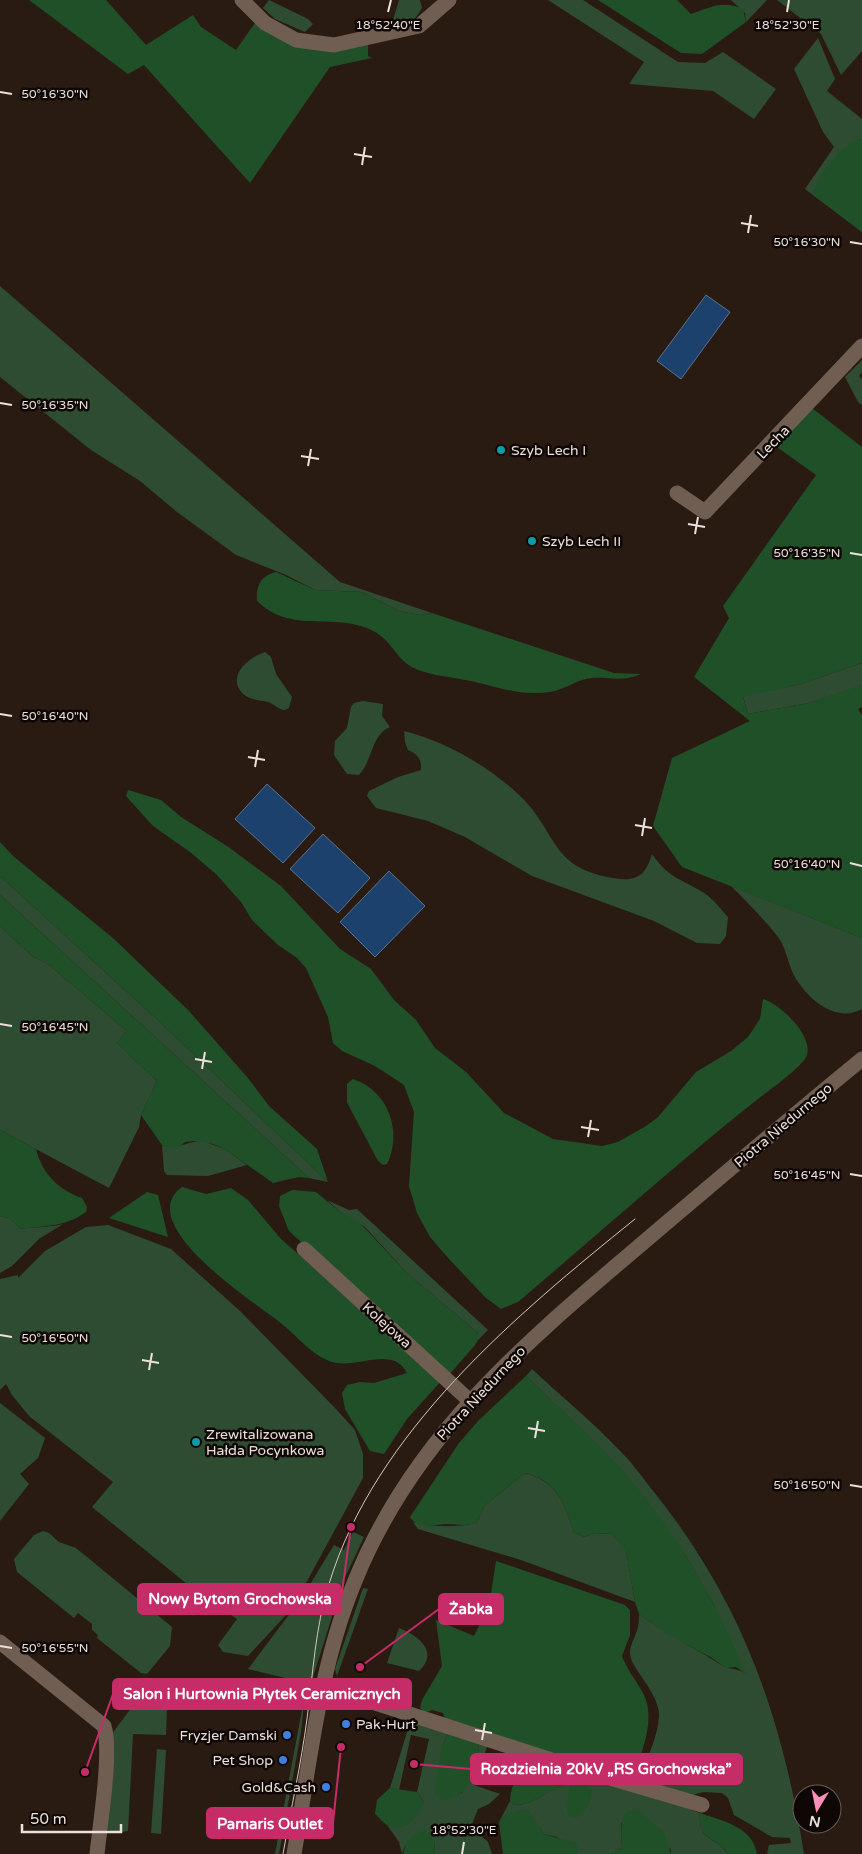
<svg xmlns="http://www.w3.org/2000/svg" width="862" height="1854" font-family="'Varela Round',sans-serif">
<rect width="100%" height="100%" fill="#2a1b12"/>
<g fill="#2e4c31">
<polygon points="269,0 308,19 313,24 305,32 275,19 263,8"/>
<polygon points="399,0 420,0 422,8 414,20 391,27"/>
<polygon points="548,0 583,0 678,62 705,63 723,52 776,89 754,119 713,91 629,84 644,62"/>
<polygon points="731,0 767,0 746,22 745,13"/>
<polygon points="777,0 862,0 862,51 841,75 821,34"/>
<polygon points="818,38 835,79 827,91 862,119 862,232 805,189 834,147 823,132 794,69"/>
<polygon points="0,286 340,582 432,613 420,615 399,611 362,592 315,590 286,575 236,555 177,512 140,481 91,450 0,377"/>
<polygon points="862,360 862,372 859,376 862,379 862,405 858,402 845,377"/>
<path d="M 265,652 L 271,657 L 276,674 L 292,697 L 289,708 L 285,710 C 278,710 275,704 268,702 C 259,700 249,700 242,693 C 226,675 250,657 265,652 Z"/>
<polygon points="862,663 862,685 858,687 809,703 748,714 743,696 801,684"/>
<path d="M 363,701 L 383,704 L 382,716 L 390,727 C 371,735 373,760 359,775 L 347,774 L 334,755 L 335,741 L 347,728 L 351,707 L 354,703 Z"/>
<path d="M 404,731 C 446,742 485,764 517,793 C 560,832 547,870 620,879 C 640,881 647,871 652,854 C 668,877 677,877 699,890 C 711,896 719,907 728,917 L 726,936 L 720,944 L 697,943 L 654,921 L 532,876 L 465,837 L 428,821 L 376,808 L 367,796 L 369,791 L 398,777 L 421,770 C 422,760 418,754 408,750 L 405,742 Z"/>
<polygon points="0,876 160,1022 328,1182 309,1178 0,895"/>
<path d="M 731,886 L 862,938 L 862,1009 C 837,1023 810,1001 796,979 C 788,966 787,949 778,937 C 764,919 747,902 731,886 Z"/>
<polygon points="0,926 32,956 48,964 127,1031 117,1043 157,1081 141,1115 139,1127 109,1188 0,1130"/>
<path d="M 203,1141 L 225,1149 L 247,1165 L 208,1176 L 167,1175 L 164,1171 L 162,1145 C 178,1151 185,1141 203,1141 Z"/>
<polygon points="327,1200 349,1210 357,1209 488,1330 478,1340 478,1333 408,1274 365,1227 339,1211"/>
<path d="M 0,1216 L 9,1218 L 21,1229 C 36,1226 49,1228 63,1224 L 39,1239 L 12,1266 L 0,1273 Z"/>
<polygon points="108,1225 171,1249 240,1311 335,1408 355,1430 363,1454 363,1478 299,1596 286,1615 248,1656 223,1652 218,1645 237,1619 192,1588 92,1507 113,1482 29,1416 12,1395 6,1384 0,1390 0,1279 18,1275 18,1278 45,1251 86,1227"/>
<path d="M 532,1369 C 562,1397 595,1424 623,1454 C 635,1466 644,1480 654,1492 C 742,1602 782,1716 804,1854 L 767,1854 L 769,1845 L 791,1843 L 790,1838 L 772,1837 L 734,1815 L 728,1798 L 722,1793 L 703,1792 L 686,1797 L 638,1782 C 645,1762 658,1738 659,1716 C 660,1692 628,1667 630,1651 C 632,1638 640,1632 639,1614 C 666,1634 695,1648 723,1666 C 730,1670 735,1667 745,1673 L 713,1603 L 686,1556 L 583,1431 L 526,1376 Z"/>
<polygon points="0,1403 45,1438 38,1458 20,1474 29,1484 0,1521"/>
<path d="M 525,1473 C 558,1482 564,1503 574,1532 L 584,1537 L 595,1533 L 612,1534 L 626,1550 L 635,1602 L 521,1560 L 418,1529 L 413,1522 C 428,1527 464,1528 477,1522 L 485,1505 Z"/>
<polygon points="43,1531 49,1533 59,1542 76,1548 172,1627 170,1646 147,1674 141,1673 97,1638 98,1635 92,1630 92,1624 78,1613 74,1618 17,1572 14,1559 34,1535"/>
<polygon points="353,1532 364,1537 342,1584 311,1684 248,1669 303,1596 334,1545 344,1550"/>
<polygon points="363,1588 368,1589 337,1676 335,1669"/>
<path d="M 399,1628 C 417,1635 440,1651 419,1671 L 387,1663 Z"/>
<polygon points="305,1694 301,1732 279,1854 275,1854"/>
<polygon points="141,1695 161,1699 167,1707 166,1735 133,1734 128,1831 116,1833 100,1827 111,1735"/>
<path d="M 411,1719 L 449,1731 L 442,1746 L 461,1794 C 472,1776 480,1762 478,1740 L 488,1744 L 474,1785 L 500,1794 L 489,1804 L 478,1809 L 471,1827 L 488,1842 L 492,1854 L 434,1854 L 435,1840 L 405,1846 L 402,1854 L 399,1842 L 387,1825 L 398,1827 L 424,1802 L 417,1792 L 429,1739 L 411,1735 L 399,1790 L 390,1788 Z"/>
<polygon points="157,1749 166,1750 161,1834 151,1833"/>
<path d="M 535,1759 L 655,1796 L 700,1813 C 698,1842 715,1835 728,1854 L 671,1854 L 671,1850 L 638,1810 L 621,1823 L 622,1848 L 611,1854 L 578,1854 L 557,1837 L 544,1834 L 540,1828 L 507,1814 L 499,1822 L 510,1801 L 514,1805 C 534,1805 545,1792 563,1785 L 566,1779 L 555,1768 L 531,1761 Z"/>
</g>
<g fill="#205027">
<polygon points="29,0 106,0 146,45 193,15 201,27 236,50 257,20 279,36 368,43 368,56 372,58 330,67 250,183 144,65 128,74"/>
<path d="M 598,0 L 677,0 L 691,14 C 712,7 722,0 743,9 L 746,22 L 702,54 L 681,53 Z"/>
<path d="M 862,139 L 862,232 L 812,194 C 818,176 842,141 862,139 Z"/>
<polygon points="812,408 862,447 862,663 801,684 743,697 748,714 809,703 862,685 862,707 858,709 862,715 862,938 682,867 653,826 672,758 750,721 694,677 729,618 723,606 816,475 777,447"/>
<path d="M 276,572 L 315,590 L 362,592 L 399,611 L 420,615 L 432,613 L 614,673 L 641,674 C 623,682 610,677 592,678 C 577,679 565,690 550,692 C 516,697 492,684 460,679 C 445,676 427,675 412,667 C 393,657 392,636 364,627 C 326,614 290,633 257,601 C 256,586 260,576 276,572 Z"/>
<path d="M 128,790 L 161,800 L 181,817 L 227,846 L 281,886 L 340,949 L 371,969 L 394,1000 L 416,1020 L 435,1048 L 466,1072 L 504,1113 L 553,1139 L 602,1146 L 618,1142 L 646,1126 L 658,1117 L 696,1072 L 731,1051 L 748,1037 L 760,1019 L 763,999 C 780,1004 813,1035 807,1055 C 804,1066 764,1094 754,1102 C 673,1167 597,1235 518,1302 L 501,1309 L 486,1298 L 449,1259 L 430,1237 L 417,1213 L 409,1186 L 414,1112 L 404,1085 L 375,1066 L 342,1051 L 333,1043 L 328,1017 L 306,968 L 297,958 L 278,945 L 252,920 L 241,902 L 216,874 L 190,852 L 153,826 L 126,796 Z"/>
<polygon points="0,842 13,856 114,939 188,1010 248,1078 269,1106 317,1149 328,1182 160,1022 0,876"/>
<polygon points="0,895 309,1178 299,1177 273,1183 225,1149 213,1144 193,1141 185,1142 179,1147 169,1148 162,1145 141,1115 157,1081 117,1043 127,1031 48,964 32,956 0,926"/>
<path d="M 353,1079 C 388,1090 403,1132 387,1164 L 383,1165 L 378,1161 L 351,1110 L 347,1102 L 347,1084 Z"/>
<path d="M 0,1130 L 36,1149 C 42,1173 58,1190 82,1198 L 87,1207 L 86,1212 C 63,1228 46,1225 21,1229 L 9,1218 L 0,1216 Z"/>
<path d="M 182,1187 L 206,1194 L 231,1188 L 248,1200 L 281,1239 L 442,1380 L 407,1419 L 384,1454 L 370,1451 L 345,1409 L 342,1393 L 347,1385 L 360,1382 L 374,1383 L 407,1373 C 391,1343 353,1373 327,1360 C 310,1353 296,1335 282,1324 C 257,1304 131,1224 182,1187 Z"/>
<polygon points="292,1190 316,1192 339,1211 358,1221 408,1274 478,1333 478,1340 475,1345 449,1375 289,1231 279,1206 280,1196"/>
<polygon points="147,1192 158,1195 168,1237 109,1218"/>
<path d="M 526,1376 C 555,1404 586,1431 614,1461 C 671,1523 714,1596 746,1674 L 736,1667 L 726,1668 L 712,1658 L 667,1634 L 639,1614 L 635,1602 L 626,1551 L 612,1534 L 595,1533 L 584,1537 L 574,1532 C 564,1504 558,1481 525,1473 L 485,1505 L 477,1522 C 466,1527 459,1524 446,1524 C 432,1525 419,1530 410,1517 L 459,1443 L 479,1420 Z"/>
<path d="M 496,1561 L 625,1605 L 630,1610 L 630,1635 L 622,1656 C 627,1670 636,1680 643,1693 C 657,1720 641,1753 632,1779 L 445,1719 L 443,1713 L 432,1710 L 425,1713 L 420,1708 L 422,1700 L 442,1666 L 436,1620 L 474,1636 L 489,1606 Z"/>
<path d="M 449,1731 L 478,1740 C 481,1764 469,1802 440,1800 L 434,1792 L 442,1746 Z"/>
<path d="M 531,1761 L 563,1772 L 566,1779 L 563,1786 C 545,1792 534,1805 514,1805 L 510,1801 C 511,1783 518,1772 531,1761 Z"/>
<path d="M 584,1783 L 592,1791 C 590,1804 587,1812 575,1818 L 569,1816 L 566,1808 L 570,1786 Z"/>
<path d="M 390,1788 L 417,1792 L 424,1802 C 419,1816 405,1835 387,1825 C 383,1823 379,1817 375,1814 L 377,1800 Z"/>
<polygon points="522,1810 529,1811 544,1834 576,1843 578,1854 503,1854 499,1822 507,1814"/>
<path d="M 629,1810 L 638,1810 L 664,1832 L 671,1854 L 611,1854 L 622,1848 C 623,1835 617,1819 629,1810 Z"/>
<path d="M 700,1813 C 723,1821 753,1827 757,1854 L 728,1854 C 715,1835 698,1842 700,1813 Z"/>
<path d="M 423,1831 L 429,1832 L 435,1840 L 434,1854 L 403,1854 C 406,1842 411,1835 423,1831 Z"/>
</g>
<g fill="#1c416c" stroke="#5a718d">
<polygon points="706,295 730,312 681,379 657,361"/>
<polygon points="267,784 315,828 283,863 235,819"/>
<polygon points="323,834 370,878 338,913 290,869"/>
<polygon points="389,871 425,906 375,957 340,922"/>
</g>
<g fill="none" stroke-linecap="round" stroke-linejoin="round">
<g stroke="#705e53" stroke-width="15">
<polyline points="242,0 265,23 296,40 334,45 419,26 449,0"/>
<polyline points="677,493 705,512 862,346"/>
<polyline points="304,1249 470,1401"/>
<path d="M 0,1642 L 104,1726 C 112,1752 100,1824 97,1854"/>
<polyline points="323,1686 576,1768 702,1805"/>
<path d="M 294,1854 C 310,1762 319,1667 355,1581 C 415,1432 532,1337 651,1236 C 721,1177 791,1117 862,1059"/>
</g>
<path stroke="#d3c7c1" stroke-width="1" d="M 283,1854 C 291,1809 301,1764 307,1719 C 313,1674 315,1628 329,1584 C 375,1432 516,1315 635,1219"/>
</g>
<path fill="none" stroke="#ebe0da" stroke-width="2" d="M 388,12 L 391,0M 787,12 L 789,0M 0,92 L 12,94M 354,154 L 372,157M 362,165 L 365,147M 741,223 L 758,226M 748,233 L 751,215M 850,242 L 862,244M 0,403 L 12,405M 301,456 L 319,459M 308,466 L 311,449M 688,524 L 705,527M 695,534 L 698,517M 850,553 L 862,555M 0,714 L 12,716M 248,757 L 265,760M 255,767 L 258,750M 635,825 L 652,828M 642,836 L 645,818M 850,863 L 862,866M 0,1024 L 12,1026M 195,1059 L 212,1062M 202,1069 L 205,1052M 581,1127 L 599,1130M 588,1137 L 591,1120M 850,1174 L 862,1176M 0,1335 L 12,1337M 142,1360 L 159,1363M 149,1370 L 152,1353M 528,1428 L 545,1431M 535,1438 L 538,1421M 850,1485 L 862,1487M 0,1646 L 12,1648M 475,1730 L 492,1733M 482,1740 L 485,1723M 462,1854 L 464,1842"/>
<g fill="#0f9aa8" stroke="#0e0705" stroke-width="2">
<circle cx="501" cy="450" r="5"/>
<circle cx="532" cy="541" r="5"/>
<circle cx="196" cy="1442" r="5"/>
</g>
<g fill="#3f7fe0" stroke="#0e0705" stroke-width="2">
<circle cx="346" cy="1724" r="5"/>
<circle cx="287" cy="1735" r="5"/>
<circle cx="283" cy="1760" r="5"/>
<circle cx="326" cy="1787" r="5"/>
</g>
<g text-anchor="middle" stroke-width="5" stroke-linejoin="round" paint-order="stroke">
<g font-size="14" fill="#ebe0da" stroke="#0e0705">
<text transform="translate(773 442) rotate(-46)" y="5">Lecha</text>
<text transform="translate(783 1125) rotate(-40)" y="5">Piotra Niedurnego</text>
<text transform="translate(387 1325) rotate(42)" y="5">Kolejowa</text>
<text transform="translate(481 1393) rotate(-47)" y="5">Piotra Niedurnego</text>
</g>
<g font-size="14" fill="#ebe0da" stroke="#0e0705" text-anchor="start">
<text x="511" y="455">Szyb Lech I</text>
<text x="542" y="546">Szyb Lech II</text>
<text x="206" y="1439">Zrewitalizowana<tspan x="206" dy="16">Hałda Pocynkowa</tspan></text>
<text x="356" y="1729">Pak-Hurt</text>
<text x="277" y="1740" text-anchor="end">Fryzjer Damski</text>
<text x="273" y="1765" text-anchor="end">Pet Shop</text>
<text x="316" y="1792" text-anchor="end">Gold&amp;Cash</text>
</g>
</g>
<g font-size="12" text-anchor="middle" fill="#ebe0da" stroke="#0e0705" stroke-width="5" stroke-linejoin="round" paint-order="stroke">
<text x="388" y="29">18°52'40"E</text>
<text x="787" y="29">18°52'30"E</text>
<text x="55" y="98">50°16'30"N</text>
<text x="807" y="246">50°16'30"N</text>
<text x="55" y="409">50°16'35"N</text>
<text x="807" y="557">50°16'35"N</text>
<text x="55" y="720">50°16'40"N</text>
<text x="807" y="868">50°16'40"N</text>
<text x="55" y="1031">50°16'45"N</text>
<text x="807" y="1179">50°16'45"N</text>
<text x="55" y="1342">50°16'50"N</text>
<text x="807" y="1489">50°16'50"N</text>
<text x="55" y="1652">50°16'55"N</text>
<text x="464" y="1834">18°52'30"E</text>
</g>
<path fill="none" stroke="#c62c68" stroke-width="2" d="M351 1527L341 1599M360 1667L439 1609M85 1772L113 1694M414 1764L471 1769M341 1747L333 1823"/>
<g fill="#c62c68" stroke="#0e0705" stroke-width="2">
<circle cx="351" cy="1527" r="5"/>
<circle cx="360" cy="1667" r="5"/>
<circle cx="85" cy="1772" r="5"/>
<circle cx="414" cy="1764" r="5"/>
<circle cx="341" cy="1747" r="5"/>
</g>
<g fill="#c62c68" stroke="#c62c68" stroke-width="2">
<rect x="138" y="1584" width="203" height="30" rx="5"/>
<rect x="439" y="1594" width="64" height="30" rx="5"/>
<rect x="113" y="1679" width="298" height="30" rx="5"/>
<rect x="471" y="1754" width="271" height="30" rx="5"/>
<rect x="207" y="1808" width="126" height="30" rx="5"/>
</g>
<g font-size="15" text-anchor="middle" font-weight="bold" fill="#fff">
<text x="240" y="1604">Nowy Bytom Grochowska</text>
<text x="471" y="1614">Żabka</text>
<text x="262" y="1699">Salon i Hurtownia Płytek Ceramicznych</text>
<text x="606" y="1774">Rozdzielnia 20kV „RS Grochowska”</text>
<text x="270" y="1829">Pamaris Outlet</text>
</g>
<g transform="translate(817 1809) rotate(190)"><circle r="24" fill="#0e0705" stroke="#665e5a"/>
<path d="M0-4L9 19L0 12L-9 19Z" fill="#ff8eba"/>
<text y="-8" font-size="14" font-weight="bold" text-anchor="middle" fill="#ebe0da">N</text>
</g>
<path d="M22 1824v8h99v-8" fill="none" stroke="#ebe0da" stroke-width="2.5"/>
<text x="30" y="1824" font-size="15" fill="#ebe0da" stroke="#0e0705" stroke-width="4" paint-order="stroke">50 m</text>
</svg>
